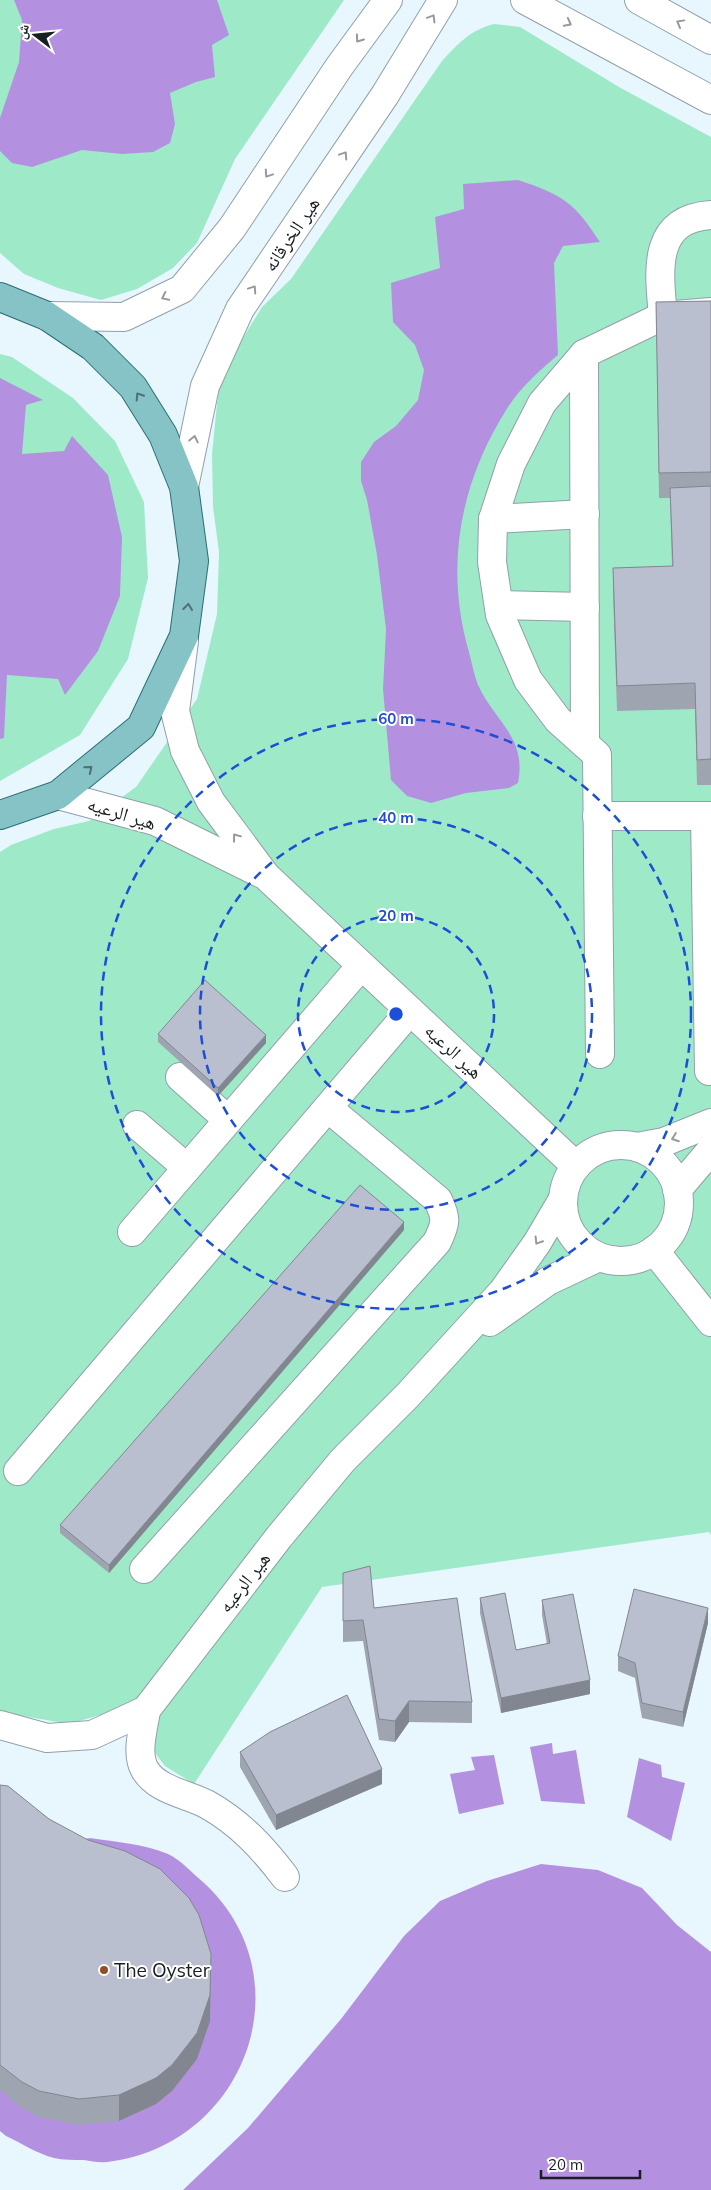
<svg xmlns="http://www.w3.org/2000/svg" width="711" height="2190" font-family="Mulish,'Noto Naskh Arabic',sans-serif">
<rect width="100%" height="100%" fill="#e8f6fe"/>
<g fill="#9eeac8">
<polygon points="0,0 344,0 235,159 197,243 173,268 137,289 101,300 58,288 24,274 0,253"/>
<path d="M 494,24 L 520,27 L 619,87 L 711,137 L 711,1535 L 709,1532 L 322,1587 L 194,1784 L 165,1766 L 155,1753 L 100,1715 L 69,1724 L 0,1712 L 0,852 L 11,845 L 54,829 L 89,821 L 136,787 L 197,699 L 217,614 L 219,552 L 213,507 L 212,454 L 219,384 L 235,351 L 262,307 L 291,279 L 442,61 C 458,44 470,30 494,24 Z"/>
<polygon points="0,354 12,357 73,398 115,441 144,502 148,578 128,659 80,735 0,781"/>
</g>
<g fill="#b491e0">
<polygon points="14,0 217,0 229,35 212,45 215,77 196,82 170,93 175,124 170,143 153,152 122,154 82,150 32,167 12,163 0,151 0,118 19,62 22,20"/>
<path d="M 518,180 C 563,195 574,202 600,242 L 563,246 L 554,263 L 558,355 C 540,370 521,387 508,407 C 460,482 444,566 469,652 C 472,663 474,675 478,685 C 495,722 527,737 518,783 L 509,788 L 466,793 L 431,803 L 407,796 L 391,780 L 383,689 L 386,629 L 377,555 L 367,500 L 361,481 L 361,462 L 374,442 L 396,426 L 418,400 L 424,370 L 415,345 L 393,322 L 391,283 L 440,268 L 435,217 L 464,209 L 463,184 Z"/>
<polygon points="0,378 43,400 26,405 22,454 64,451 72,436 108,475 122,537 120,596 98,651 65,695 58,679 7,675 4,738 0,739"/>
<polygon points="552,1743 553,1754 576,1750 585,1804 541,1801 530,1747"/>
<polygon points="494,1755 504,1804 459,1814 450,1774 475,1770 471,1757"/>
<polygon points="639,1758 661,1765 662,1777 685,1783 671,1841 627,1817"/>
<path d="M 90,1838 C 117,1842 143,1844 168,1854 C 181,1860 192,1873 203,1882 C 308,1978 245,2146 107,2162 C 99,2163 91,2161 84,2160 C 74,2160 63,2160 54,2158 C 38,2154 21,2143 6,2136 L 0,2131 L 0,1869 L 43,1847 Z"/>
<polygon points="541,1864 598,1870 642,1888 677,1925 711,1952 711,2190 183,2190 248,2128 341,2019 404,1936 440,1901 487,1881"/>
</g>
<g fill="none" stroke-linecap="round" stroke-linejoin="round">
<g stroke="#91a0aa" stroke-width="30">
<g id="minor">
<polyline points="525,0 711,100"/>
<polyline points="639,0 711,40"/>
<polyline points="47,316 124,317 182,289 232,228 339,67 388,0"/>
<path d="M 663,316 C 659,272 651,219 711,215"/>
<polyline points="584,354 585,744"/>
<polyline points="184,487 205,386 240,309 385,95 443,0"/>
<polyline points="493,519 585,514"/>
<polyline points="499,605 585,607"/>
<polyline points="184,641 175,711 185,751 211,802 266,876 576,1166"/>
<polyline points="58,795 155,821 260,873"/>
<polyline points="597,816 711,816"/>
<polyline points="705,816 709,1071"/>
<polyline points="600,1054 597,755 558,720 528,680 500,615 492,562 493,519 511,464 542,403 584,354 663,316 711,312"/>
<polyline points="180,1077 228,1120"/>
<polyline points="137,1125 187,1168"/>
<circle cx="621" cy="1203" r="58"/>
<polyline points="637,1147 664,1142 711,1123"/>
<polyline points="677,1190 711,1150"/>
<polyline points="132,1232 361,966"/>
<polyline points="654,1250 711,1322"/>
<polyline points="490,1322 548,1281 599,1257"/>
<polyline points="18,1471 410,1011"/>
<path d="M 144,1569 L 437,1242 C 446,1223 447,1219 438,1200 L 328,1108"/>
<path d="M 146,1710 C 144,1727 135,1753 145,1770 C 158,1791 188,1794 208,1805 C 240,1823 263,1848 285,1877"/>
<polyline points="0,1725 47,1738 92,1735 146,1710 279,1537 343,1460 408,1395 503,1291 537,1243 563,1199"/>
</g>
</g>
<g stroke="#2b6f74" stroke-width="30">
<polyline id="major" points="0,297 47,316 93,347 133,387 163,435 184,487 194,561 184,636 141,727 58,795 0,815"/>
</g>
<use href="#minor" stroke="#fff" stroke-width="28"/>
<use href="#major" stroke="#86c3c6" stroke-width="28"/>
</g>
<g fill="#9fa4b1">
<polygon points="711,301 711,785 697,785 695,709 617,711 613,593 613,568 672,566 670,498 659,498 656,302"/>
<polygon points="158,1034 266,1043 218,1096 158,1042"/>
<polygon points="404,1230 109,1573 60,1533 60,1525"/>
<polygon points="343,1573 374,1608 472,1702 472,1723 409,1722 395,1742 379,1740 363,1641 343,1642"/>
<polygon points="480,1598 516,1650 547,1644 542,1615 542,1600 590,1694 501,1713 480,1613"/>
<polygon points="708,1623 683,1727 642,1718 635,1678 618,1671 618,1656"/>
<polygon points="240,1752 382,1784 276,1830 240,1767"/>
<polygon points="0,1785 211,1980 210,2021 197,2059 172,2091 156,2104 119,2121 79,2125 39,2117 22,2108 0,2090"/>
</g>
<g fill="#828690">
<polygon points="266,1035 266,1043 218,1096 218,1088"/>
<polygon points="404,1222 404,1230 109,1573 109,1565"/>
<polygon points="708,1608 708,1623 683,1727 683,1712"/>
<polygon points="590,1680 590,1694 501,1713 501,1698"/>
<polygon points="409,1701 409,1722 395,1742 395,1721"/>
<polygon points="382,1769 382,1784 276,1830 276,1815"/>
<polygon points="211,1954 210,2021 197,2059 172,2091 156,2104 119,2121 119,2095"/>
</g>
<g fill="#b9bfce" stroke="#828690">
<polygon points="711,301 711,472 659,473 656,302"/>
<polygon points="711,486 711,759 697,760 695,683 617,686 613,568 673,566 670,488"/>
<polygon points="205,980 266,1035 218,1088 158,1034"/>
<polygon points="360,1185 404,1222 109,1565 60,1525"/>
<polygon points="370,1566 374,1608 457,1598 472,1702 409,1701 395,1721 379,1719 363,1620 343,1621 343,1573"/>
<polygon points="634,1589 708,1608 683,1712 642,1703 635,1663 618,1656"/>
<polygon points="505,1593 516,1650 550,1643 542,1600 573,1594 590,1680 501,1698 480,1598"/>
<polygon points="347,1695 382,1769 276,1815 240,1752 270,1732"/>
<polygon points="0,1785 8,1786 49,1819 88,1840 125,1851 160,1869 189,1898 199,1915 211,1954 210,1995 197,2033 172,2065 156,2078 119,2095 79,2099 39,2091 22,2082 0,2065"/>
</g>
<defs><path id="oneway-chevron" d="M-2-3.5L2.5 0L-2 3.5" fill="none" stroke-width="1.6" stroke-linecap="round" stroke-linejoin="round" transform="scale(1.25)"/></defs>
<g stroke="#979a9c">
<use href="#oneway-chevron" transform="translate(432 18) rotate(-59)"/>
<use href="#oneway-chevron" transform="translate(568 23) rotate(28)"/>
<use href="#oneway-chevron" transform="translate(680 23) rotate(-151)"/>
<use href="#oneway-chevron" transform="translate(359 39) rotate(126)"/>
<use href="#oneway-chevron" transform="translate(344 155) rotate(-56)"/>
<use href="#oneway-chevron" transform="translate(268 174) rotate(124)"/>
<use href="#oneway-chevron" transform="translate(253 289) rotate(-56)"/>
<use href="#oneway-chevron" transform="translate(165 297) rotate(154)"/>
<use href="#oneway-chevron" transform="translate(194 439) rotate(-78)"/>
<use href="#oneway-chevron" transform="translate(236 837) rotate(-127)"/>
<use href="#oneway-chevron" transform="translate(675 1138) rotate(160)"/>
<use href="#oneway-chevron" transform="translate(538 1241) rotate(122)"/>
</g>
<g stroke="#4f7074">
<use href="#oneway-chevron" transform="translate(139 396) rotate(-123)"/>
<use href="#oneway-chevron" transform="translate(188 607) rotate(-83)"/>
<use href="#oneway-chevron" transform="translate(89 769) rotate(-39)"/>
</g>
<g fill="none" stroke="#1d4ed8" stroke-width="2.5" stroke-dasharray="9 6">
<circle cx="396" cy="1014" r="98"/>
<circle cx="396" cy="1014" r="196"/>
<circle cx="396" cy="1014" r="295"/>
</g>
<circle fill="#944e26" stroke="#fff" stroke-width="2" cx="104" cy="1970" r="5"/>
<g text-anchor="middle" stroke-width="4" stroke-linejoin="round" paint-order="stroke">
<g font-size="19" fill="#181e22" stroke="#fff">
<text transform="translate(291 234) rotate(-56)" y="7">هير الخرقانه</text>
<text transform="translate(122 813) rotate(17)" y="7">هير الرعيه</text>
<text transform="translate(454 1051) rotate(43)" y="7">هير الرعيه</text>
<text transform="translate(244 1582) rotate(-52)" y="7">هير الرعيه</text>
</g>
<g font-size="19" fill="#181e22" stroke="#fff" text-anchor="start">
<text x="114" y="1977">The Oyster</text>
</g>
</g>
<circle cx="396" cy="1014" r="8" fill="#1d4ed8" stroke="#fff" stroke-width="2.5"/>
<g font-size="15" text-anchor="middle" font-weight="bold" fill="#1d4ed8" stroke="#fff" stroke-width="4" stroke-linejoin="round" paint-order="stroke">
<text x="396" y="724">60 m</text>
<text x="396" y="823">40 m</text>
<text x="396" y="921">20 m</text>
</g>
<g transform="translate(35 35) rotate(286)" stroke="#ffffff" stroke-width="4" paint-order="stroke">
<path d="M0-4L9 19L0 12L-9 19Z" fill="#181e22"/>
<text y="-8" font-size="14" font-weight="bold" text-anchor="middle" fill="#181e22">ش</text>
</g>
<path d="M541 2170v8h99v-8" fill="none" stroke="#181e22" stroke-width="2.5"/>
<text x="548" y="2170" font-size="15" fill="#181e22" stroke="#ffffff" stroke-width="4" paint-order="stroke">20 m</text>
</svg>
